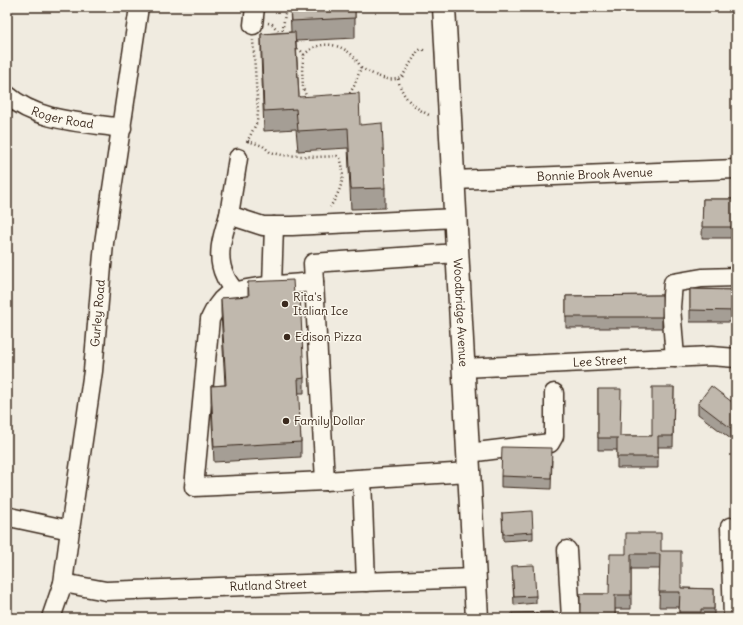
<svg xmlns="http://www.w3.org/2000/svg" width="743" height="625" font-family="Delius,sans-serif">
<rect width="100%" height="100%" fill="#f0ebe0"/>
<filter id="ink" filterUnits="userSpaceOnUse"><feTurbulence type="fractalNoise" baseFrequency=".025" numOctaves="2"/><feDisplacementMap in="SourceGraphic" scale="8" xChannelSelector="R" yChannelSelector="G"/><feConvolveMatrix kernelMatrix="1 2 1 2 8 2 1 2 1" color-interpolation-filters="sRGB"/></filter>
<g filter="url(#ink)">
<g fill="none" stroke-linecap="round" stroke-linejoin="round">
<g stroke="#3b2a1e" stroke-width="21">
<g id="minor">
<polyline points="253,25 255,7"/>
<path id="s1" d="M 7,95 C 38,122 83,122 122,128"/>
<polyline points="238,158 229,215 263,226 292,226 456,218"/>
<path id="s2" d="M 454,180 L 736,169"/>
<path d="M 229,215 C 223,234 215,256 225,276 C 227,282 232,287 235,292"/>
<polyline points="457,253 313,263 314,282 325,481 469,472"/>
<path d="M 314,282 C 294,284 241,286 226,296 C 218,302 214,311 210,319 L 194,487 L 325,481"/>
<polyline points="272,286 274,226"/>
<polyline points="675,358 671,307 673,283 702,278 736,277"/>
<path id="s3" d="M 464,368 L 711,356 L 736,358"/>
<polyline points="468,453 550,443 554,436 554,393"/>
<polyline points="362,479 366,582"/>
<polyline points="7,516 14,518 70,530"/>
<polyline points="730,527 733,618"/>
<polyline points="567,550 571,618"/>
<path id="s4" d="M 63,583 L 106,591 L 475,578"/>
<path id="s5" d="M 51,618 L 63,583 L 70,530 L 93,371 L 104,243 L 139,7"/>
</g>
</g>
<g stroke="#3b2a1e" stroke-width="25">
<g id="major">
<path id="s6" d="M 444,7 L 477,618"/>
</g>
</g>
<g stroke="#3b2a1e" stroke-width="2.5" stroke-dasharray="1 3" stroke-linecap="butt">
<polyline points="268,23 272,24 282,35"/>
<polyline points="282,34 286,7"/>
<polyline points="294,47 301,51 304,55 302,68 303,88 307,98"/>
<path d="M 304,55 C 322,36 351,45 361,68 L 354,86 L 349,95"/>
<path d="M 361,68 C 373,74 389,84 402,77 L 418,51 L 421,49 L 426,51"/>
<path d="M 398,79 C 402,97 413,107 429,115"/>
<path d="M 248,141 L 263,146 L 270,152 L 282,155 L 318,157 L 337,156 L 340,158 C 347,176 340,192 330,207"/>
<polyline points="247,142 257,122 258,112 253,40"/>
</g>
<use href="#minor" stroke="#fbf7ec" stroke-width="18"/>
<use href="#major" stroke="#fbf7ec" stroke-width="22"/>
</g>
<g fill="#a59e95" stroke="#3b2a1e">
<polygon points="290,7 355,7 355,38 296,41 299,97 360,125 385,188 385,208 351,209 348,148 298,151 296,129 264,131 261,54 261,34 291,32"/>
<polygon points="703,199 736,199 736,238 702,238"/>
<polygon points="248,282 294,295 304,378 304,393 298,393 301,442 301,457 214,462 211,401 211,386 225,385 221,312 221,298 248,296"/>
<polygon points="690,289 736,290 736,322 690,322"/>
<polygon points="662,295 662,328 566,328 566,296"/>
<polygon points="674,387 673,447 658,447 658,468 617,468 617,450 598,450 598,389 620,436 652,436"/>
<polygon points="698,403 736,405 736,443 698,414"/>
<polygon points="552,460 551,489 501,487 501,476"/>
<polygon points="502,513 533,532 533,539 503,541"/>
<polygon points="661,551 681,588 714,589 714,618 679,618 679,607 659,607 660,569 631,569 631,609 615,609 615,618 580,618 580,594 609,594 626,554"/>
<polygon points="512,566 536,596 536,603 514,605"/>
</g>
<g fill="#c0b8ad" stroke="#3b2a1e">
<polygon points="290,7 355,7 355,18 291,21"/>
<polygon points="295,32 299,97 359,93 360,125 382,123 385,188 351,189 348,128 298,131 296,109 264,111 261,34"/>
<polygon points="703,199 736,199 736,227 702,227"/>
<polygon points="293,280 294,295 300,295 304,378 298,379 301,442 214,447 211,386 226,385 221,298 249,296 248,282"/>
<polygon points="690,289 736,290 736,311 690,310"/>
<polygon points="662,295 662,317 566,317 566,296"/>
<polygon points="711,386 736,405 736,432 698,403"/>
<polygon points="652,387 674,387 673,436 658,436 658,457 617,457 617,438 598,438 598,389 621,389 620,436 652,436"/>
<polygon points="502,447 552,448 551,478 501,476"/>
<polygon points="532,511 533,532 503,534 502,513"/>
<polygon points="626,533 661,533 661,551 681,551 681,588 714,589 714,609 701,609 701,612 679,612 680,592 659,592 660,554 631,554 631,595 615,595 615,616 580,615 580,594 609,594 610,554 626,554"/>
<polygon points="534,565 536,596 514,597 512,566"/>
<polygon points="553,612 554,618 512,618 512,613"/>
</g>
</g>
<g fill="#3b2a1e" stroke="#fbf7ec" stroke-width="1.5">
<circle cx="285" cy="304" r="4"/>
<circle cx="287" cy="337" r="4"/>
<circle cx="286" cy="421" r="4"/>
</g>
<g text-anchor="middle" stroke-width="3" stroke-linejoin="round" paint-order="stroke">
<g font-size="12" fill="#3b2a1e" stroke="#fbf7ec">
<text dy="4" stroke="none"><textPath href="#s1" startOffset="61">Roger Road</textPath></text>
<text dy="4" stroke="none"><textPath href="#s2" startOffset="141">Bonnie Brook Avenue</textPath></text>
<text dy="4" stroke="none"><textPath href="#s5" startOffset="309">Gurley Road</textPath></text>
<text dy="4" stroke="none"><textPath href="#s6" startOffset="306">Woodbridge Avenue</textPath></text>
<text dy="4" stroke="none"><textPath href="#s3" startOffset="136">Lee Street</textPath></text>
<text dy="4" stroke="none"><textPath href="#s4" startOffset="206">Rutland Street</textPath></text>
</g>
<g font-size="12" fill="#3b2a1e" stroke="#fbf7ec" text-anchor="start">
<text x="293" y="301">Rita's<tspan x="293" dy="14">Italian Ice</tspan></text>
<text x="295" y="341">Edison Pizza</text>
<text x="294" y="425">Family Dollar</text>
</g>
</g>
<rect width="743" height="625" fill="none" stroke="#fbf7ec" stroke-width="24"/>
<rect x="12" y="12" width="719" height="601" fill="none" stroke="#3b2a1e" stroke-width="1.5" filter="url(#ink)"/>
</svg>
